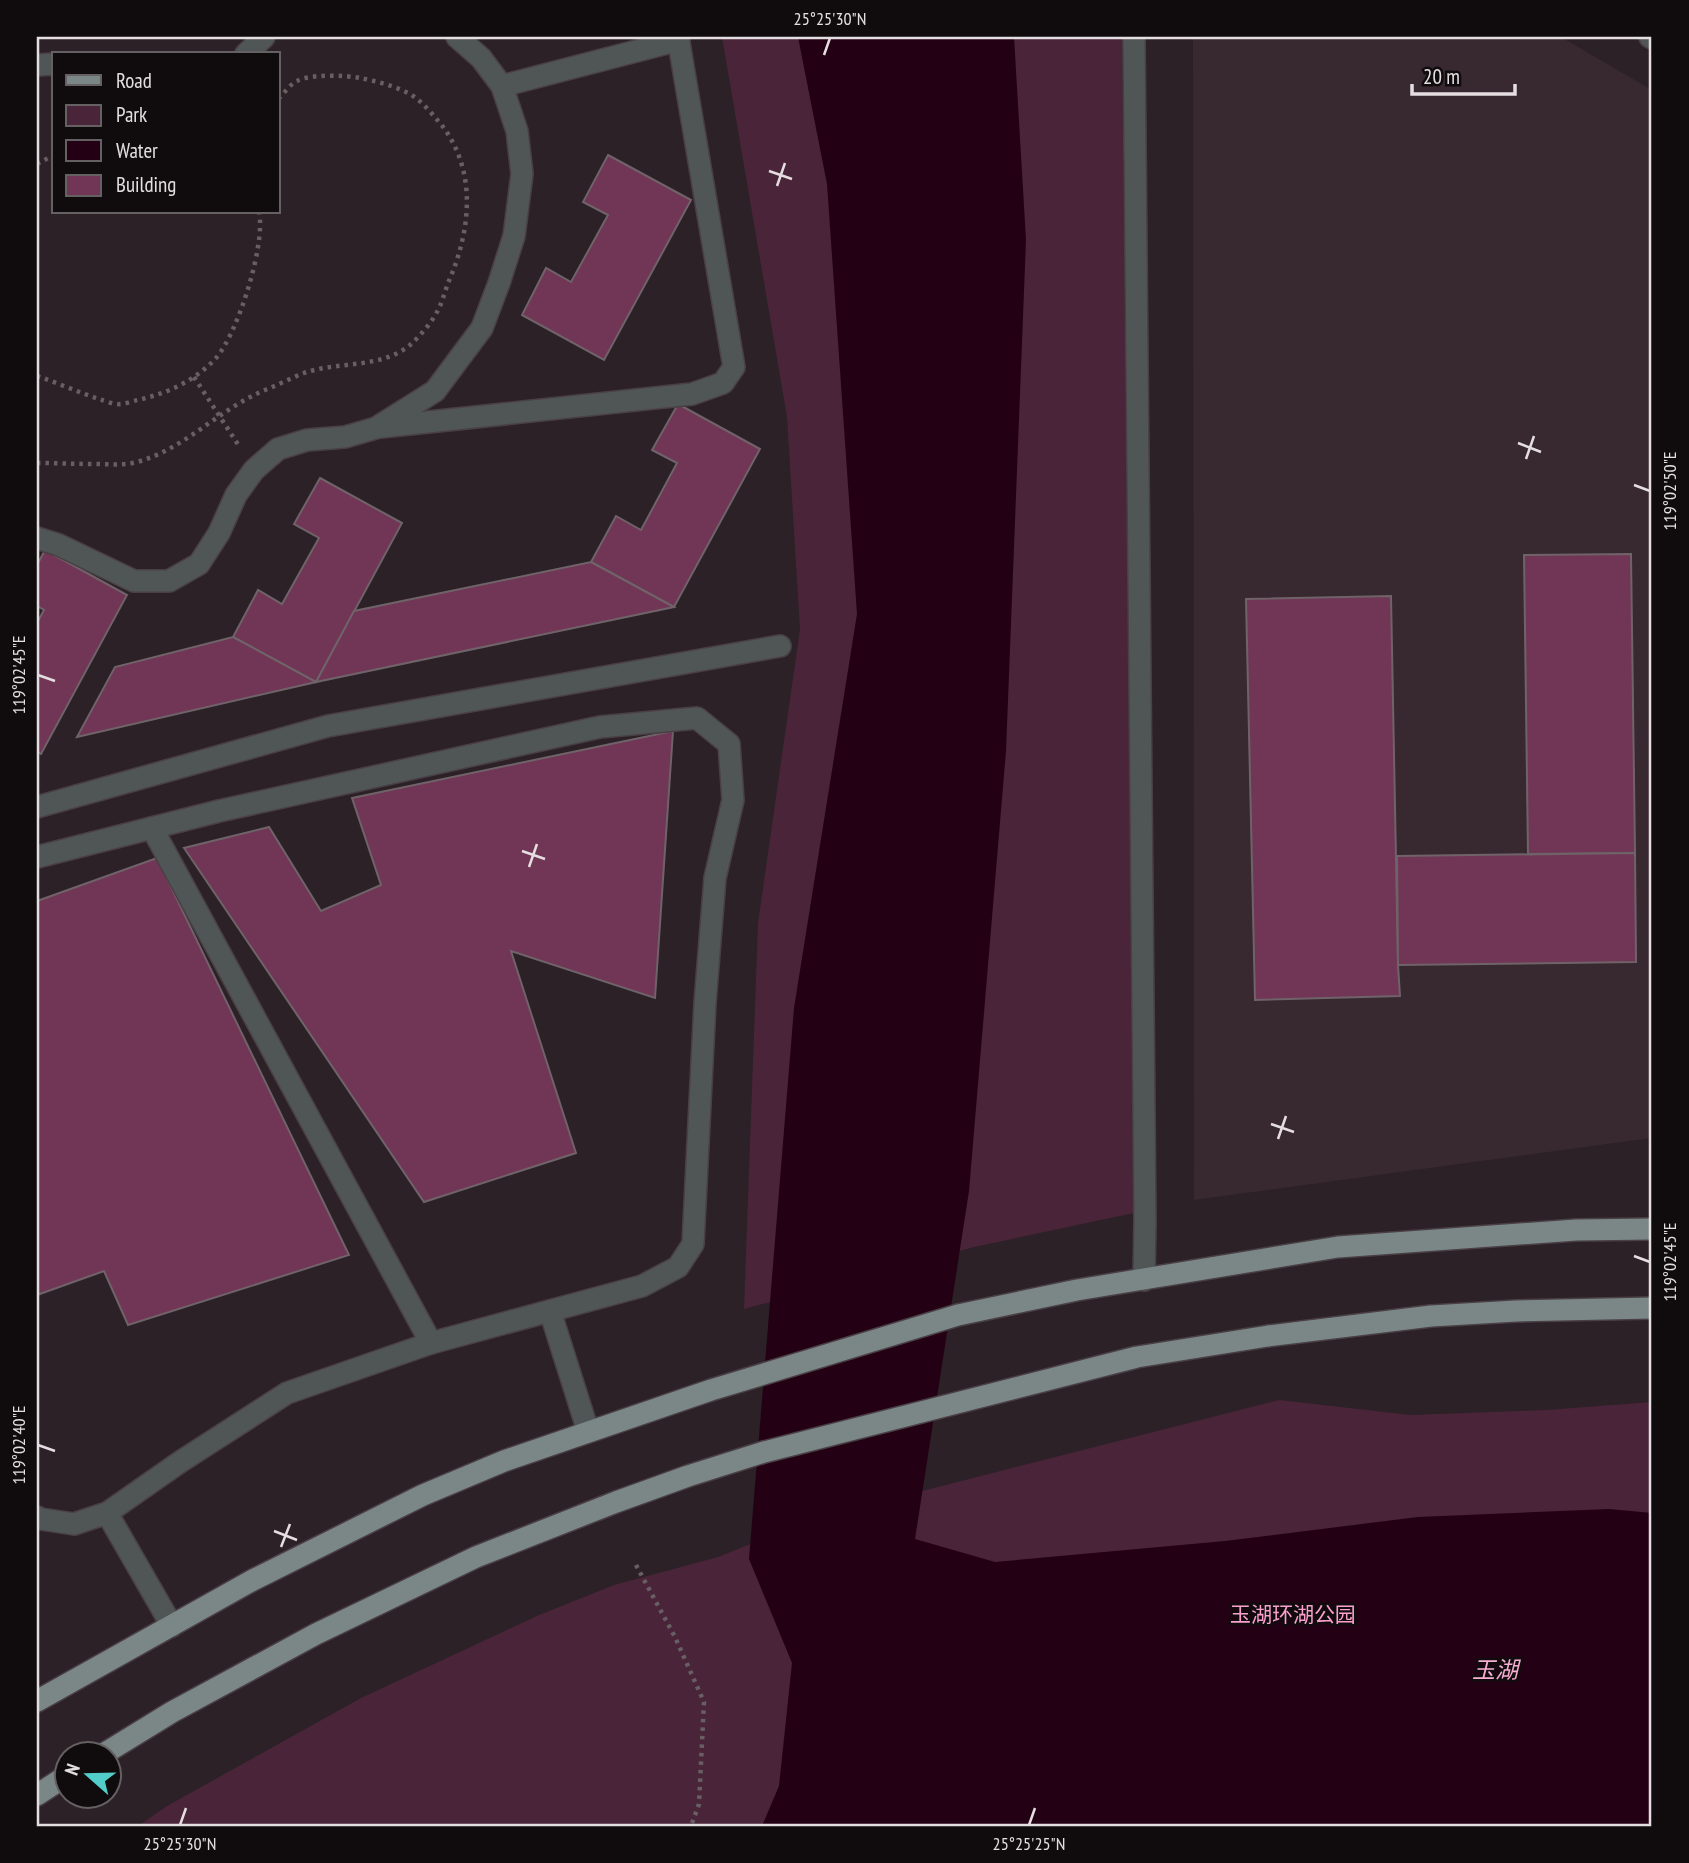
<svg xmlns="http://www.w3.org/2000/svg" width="1689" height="1863" font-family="'PT Sans Narrow','Noto Sans SC',sans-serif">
<rect width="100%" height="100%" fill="#2b2126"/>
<polygon fill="#38282f" points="1193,37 1561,37 1652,90 1652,1138 1194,1200"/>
<g fill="#4a2438">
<polygon points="722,37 1122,37 1134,1213 974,1247 744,1309 758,923 800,629 787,417"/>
<polygon points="1279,1400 1411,1415 1546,1410 1652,1402 1652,1826 138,1826 167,1806 361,1698 539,1615 614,1585 718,1557 783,1531 848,1510"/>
</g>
<polygon fill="#240014" points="798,37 1014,37 1026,240 1006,751 969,1191 915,1539 995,1562 1225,1541 1418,1517 1609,1509 1652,1513 1652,1826 762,1826 779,1786 792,1663 749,1559 794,1008 857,614 827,184"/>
<g fill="#713655" stroke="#6f6369" stroke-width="2">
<polygon points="608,155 691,200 604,360 522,315 546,268 571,282 608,215 583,202"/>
<polygon points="678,404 760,449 674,607 591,562 616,516 641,530 677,463 652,450"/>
<polygon points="320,478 402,523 316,682 233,637 258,590 282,604 319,538 294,524"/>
<polygon points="45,550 127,595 41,754 37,752 37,623 44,610 37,606 37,565"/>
<polygon points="1631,554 1635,853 1528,854 1524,555"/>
<polygon points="591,562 674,607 316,682 354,611"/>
<polygon points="1391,596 1398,965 1400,996 1255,1000 1246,599"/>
<polygon points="233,637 316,682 77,737 115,667"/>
<polygon points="673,731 655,998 511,951 576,1153 424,1202 184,848 269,827 321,911 381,885 352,798"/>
<polygon points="1635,853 1636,962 1398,965 1397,856"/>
<polygon points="157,858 349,1255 128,1325 104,1271 37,1295 37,901"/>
</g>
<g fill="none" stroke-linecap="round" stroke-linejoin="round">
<g stroke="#493f44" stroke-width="24">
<g id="minor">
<polyline points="1134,37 1145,1221 1144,1280"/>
<polyline points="1650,37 1652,38"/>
<polyline points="246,54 264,37"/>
<polyline points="37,65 54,64"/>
<polyline points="502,86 679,40"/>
<polyline points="381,427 692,394 723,383 734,367 678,37"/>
<polyline points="37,538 59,545 134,581 169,581 199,564 219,533 236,495 254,470 278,449 307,440 345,437 376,428 435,391 482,328 499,283 514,236 522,174 517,131 502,86 481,58 457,37"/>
<polyline points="37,807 328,726 780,646"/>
<polyline points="152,828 431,1343"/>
<polyline points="37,857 219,811 600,727 697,718 729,744 733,800 715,878 705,1003 693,1244 678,1267 642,1286 431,1343 287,1393 180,1462 107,1513 74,1524 41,1519 37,1517"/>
<polyline points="550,1311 588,1431"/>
<polyline points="107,1513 172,1626"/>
</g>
</g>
<g stroke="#493f44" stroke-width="24">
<g id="major">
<polyline points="37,1701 253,1580 423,1495 504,1461 711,1390 958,1315 1077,1290 1338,1247 1576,1230 1652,1229"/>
<polyline points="102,1755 172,1712 316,1634 476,1557 616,1502 688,1476 764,1452 1137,1357 1268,1336 1431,1316 1516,1311 1652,1308"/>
<polyline points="37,1795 66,1776"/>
</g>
</g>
<g stroke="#685f63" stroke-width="4.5" stroke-dasharray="3.5 5" stroke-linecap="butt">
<polyline points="37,164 54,155"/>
<path d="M 37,376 C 58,383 80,393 102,400 C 106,401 112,404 117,404 C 123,405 132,401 138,400 C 168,393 195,381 216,358 C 238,333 266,244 259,212"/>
<polyline points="194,377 239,446"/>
<path d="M 37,463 C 56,463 75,464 95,464 C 109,464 123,466 137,462 C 185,449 219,409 265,390 C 278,385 291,378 304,373 C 338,361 381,369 410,345 C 421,335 433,321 439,308 C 443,300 445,291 448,283 C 471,231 478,170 440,123 C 431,113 422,101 410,94 C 395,86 376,81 360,78 C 346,75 309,74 297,81 C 290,84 284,94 278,99"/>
<polyline points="636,1565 675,1637 704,1702 699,1804 691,1826"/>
</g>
<use href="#minor" stroke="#505655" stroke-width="21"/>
<use href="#major" stroke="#7a8786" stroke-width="21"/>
</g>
<path fill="none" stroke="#e5dee1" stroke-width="2.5" d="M 824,55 L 830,38M 769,171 L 792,179M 777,186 L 785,163M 1518,443 L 1541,452M 1526,459 L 1534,436M 1634,485 L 1650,491M 38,675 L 55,681M 522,851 L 545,859M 529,867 L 537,844M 1271,1124 L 1294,1132M 1278,1139 L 1286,1116M 1634,1256 L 1650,1262M 38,1445 L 55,1451M 274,1531 L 297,1540M 281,1547 L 290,1524M 180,1825 L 186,1808M 1029,1825 L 1035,1808"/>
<g text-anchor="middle" stroke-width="5" stroke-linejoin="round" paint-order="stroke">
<g font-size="21" fill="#fc9fce" stroke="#100c0e">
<text x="1293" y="1622">玉湖环湖公园</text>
</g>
<g font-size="23" font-style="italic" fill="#f7add1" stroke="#100c0e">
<text x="1495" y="1678">玉湖</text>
</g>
</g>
<rect width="1689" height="1863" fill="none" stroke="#100c0e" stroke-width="77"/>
<rect x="52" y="52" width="228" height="161" fill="#100c0e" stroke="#656062" stroke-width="2"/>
<rect x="66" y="75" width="35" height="10" fill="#7a8786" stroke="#656062" stroke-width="2"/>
<text x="116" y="88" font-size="21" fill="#e5dee1">Road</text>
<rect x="66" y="105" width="35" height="21" fill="#4a2438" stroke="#656062" stroke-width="2"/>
<text x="116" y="122" font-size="21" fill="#e5dee1">Park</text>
<rect x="66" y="140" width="35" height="21" fill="#240014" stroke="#656062" stroke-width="2"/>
<text x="116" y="158" font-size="21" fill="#e5dee1">Water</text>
<rect x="66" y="175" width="35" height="21" fill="#713655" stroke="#656062" stroke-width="2"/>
<text x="116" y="192" font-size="21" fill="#e5dee1">Building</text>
<g transform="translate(88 1775) rotate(290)"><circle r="33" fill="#100c0e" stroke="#656062" stroke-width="2"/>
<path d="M0-5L12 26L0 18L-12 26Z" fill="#53cdc9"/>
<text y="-10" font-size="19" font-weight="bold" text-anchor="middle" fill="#e5dee1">N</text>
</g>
<path d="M1412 84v10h103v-10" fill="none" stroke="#e5dee1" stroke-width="3.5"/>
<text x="1423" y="84" font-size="21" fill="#e5dee1" stroke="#100c0e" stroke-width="5" paint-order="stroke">20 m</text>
<rect x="38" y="38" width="1612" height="1787" fill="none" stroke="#e5dee1" stroke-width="2.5"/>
<g font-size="18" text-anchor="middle" fill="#e5dee1">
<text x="830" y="25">25°25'30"N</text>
<text transform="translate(1670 491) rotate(-90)" y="6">119°02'50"E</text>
<text transform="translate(19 675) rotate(-90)" y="6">119°02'45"E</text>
<text transform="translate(1670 1262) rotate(-90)" y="6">119°02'45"E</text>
<text transform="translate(19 1445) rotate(-90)" y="6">119°02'40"E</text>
<text x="180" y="1850">25°25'30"N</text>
<text x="1029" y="1850">25°25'25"N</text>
</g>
</svg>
